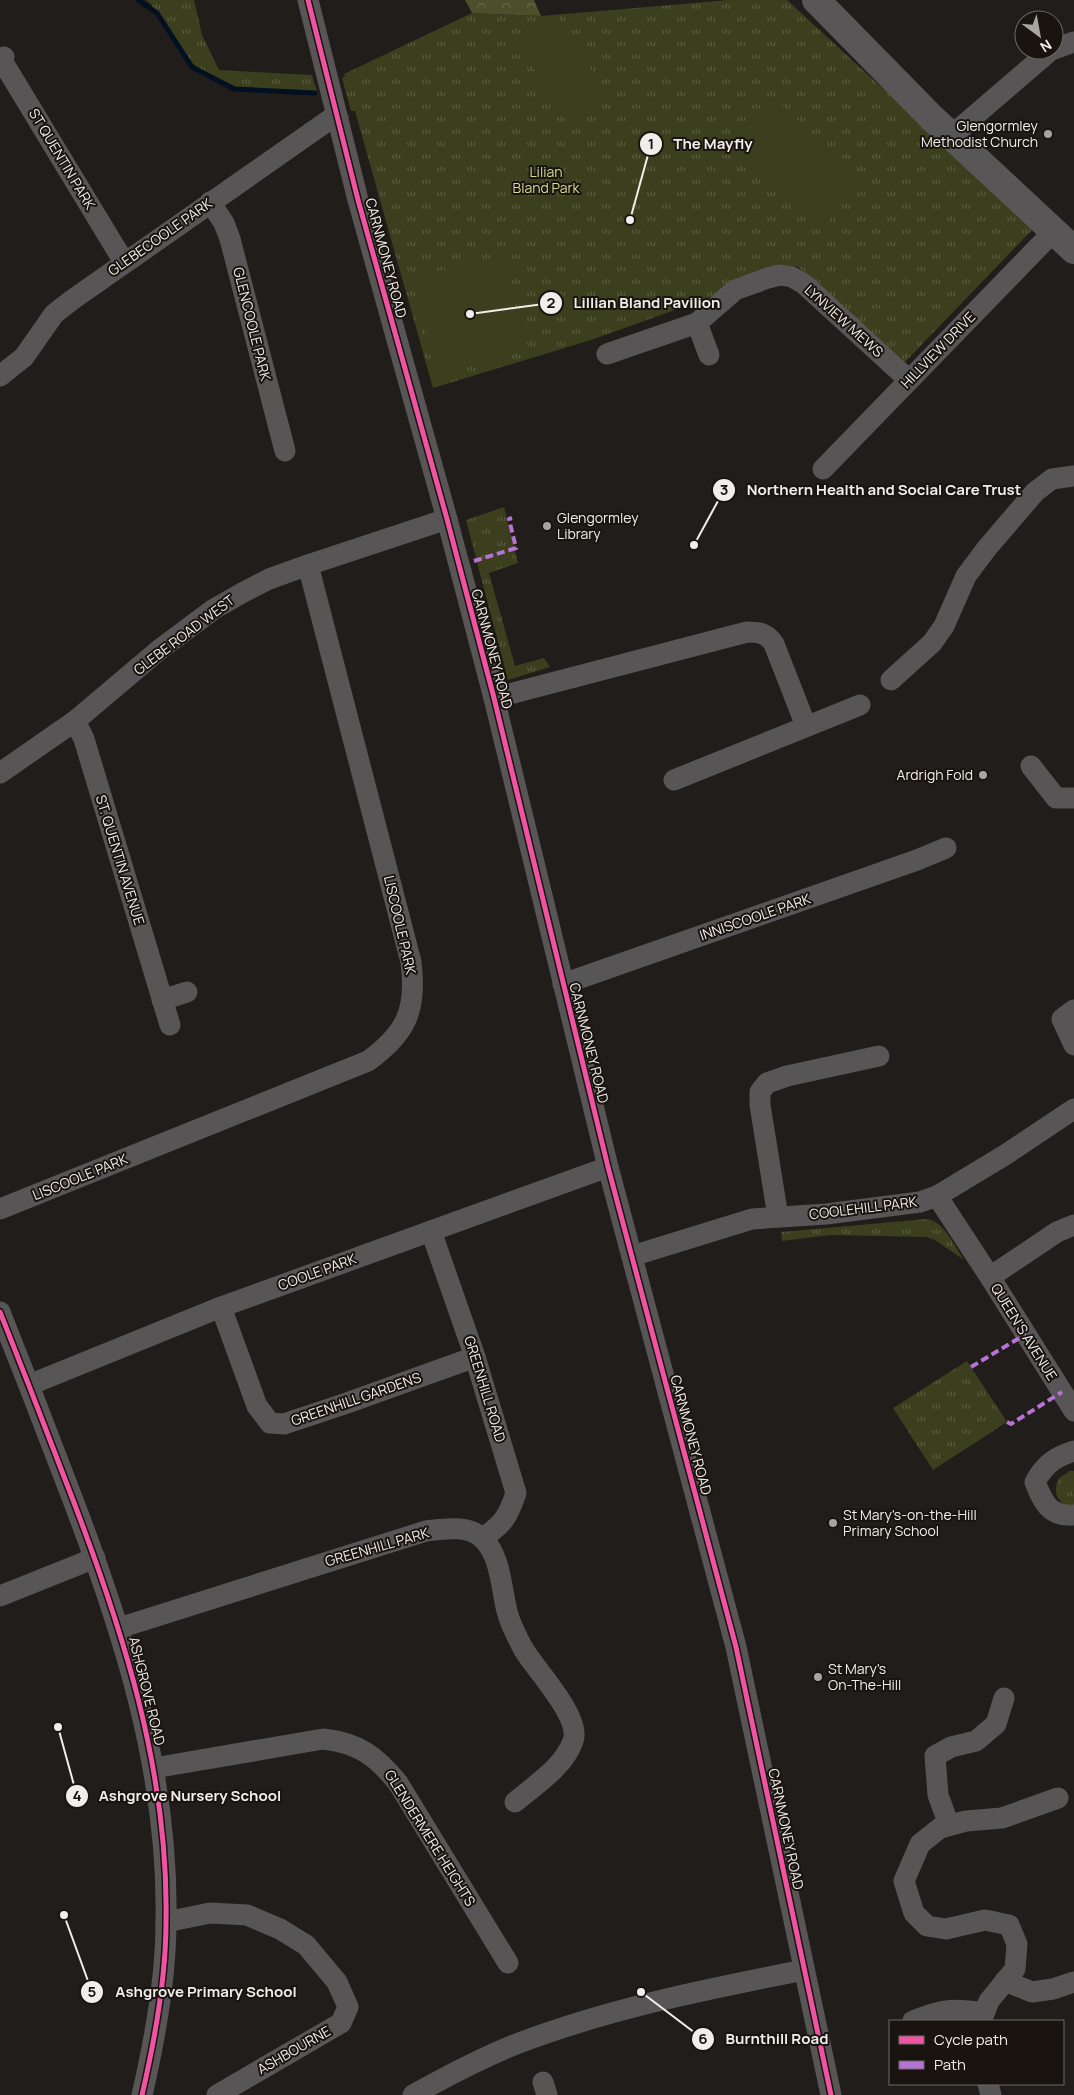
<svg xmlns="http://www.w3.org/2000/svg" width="1074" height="2095" font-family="Manrope,sans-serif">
<defs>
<pattern id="grass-tufts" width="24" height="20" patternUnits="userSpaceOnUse" patternTransform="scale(1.25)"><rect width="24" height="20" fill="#3b3f1d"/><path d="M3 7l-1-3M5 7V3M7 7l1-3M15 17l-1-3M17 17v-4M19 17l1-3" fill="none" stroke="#585b3e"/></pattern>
<pattern id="forest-crowns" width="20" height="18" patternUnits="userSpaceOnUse" patternTransform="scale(1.25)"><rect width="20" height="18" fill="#4b4f2a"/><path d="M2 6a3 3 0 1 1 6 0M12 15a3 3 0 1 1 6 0" fill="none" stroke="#656949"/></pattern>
</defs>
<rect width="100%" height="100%" fill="#201d1a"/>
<g fill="url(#grass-tufts)">
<polygon points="146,0 194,0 202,35 219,70 312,75 317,92 249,92 200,71 179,49 151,4"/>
<polygon points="729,0 787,0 1034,228 905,362 797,266 594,339 433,388 355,111 351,111 342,78 345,76 344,74 472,13 541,16"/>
<polygon points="504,507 518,563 489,573 515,666 544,658 550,667 508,680 466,520"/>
<polygon points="462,535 503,683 497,678"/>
<path d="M 927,1219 C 944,1221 955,1247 964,1260 L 935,1240 L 926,1237 L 830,1235 L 782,1241 L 781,1232 Z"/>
<polygon points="967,1361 1007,1422 933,1470 893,1408"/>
<path d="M 1070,1471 L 1074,1471 L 1074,1509 C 1059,1504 1051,1494 1059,1478 Z"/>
</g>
<polygon fill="url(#forest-crowns)" points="465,0 534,0 541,16 472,13"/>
<g fill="#3b3f1d">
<polygon points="559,18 608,96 567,122 518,43"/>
<polygon points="777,101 864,181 820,230 732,151"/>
<polygon points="503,255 527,350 437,373 412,278"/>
</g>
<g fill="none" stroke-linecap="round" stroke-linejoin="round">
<polyline stroke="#031021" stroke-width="5" points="138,0 157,13 192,67 234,89 315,93"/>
<g stroke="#575555" stroke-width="21">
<polyline points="308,0 358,200 447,519 494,698 608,1167 736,1647 831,2095"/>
<polyline points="1054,49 1074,42"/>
<polyline points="4,57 1,59 124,262"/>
<polyline points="951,136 1051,50"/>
<polyline points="210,202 224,223 230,239 285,451"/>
<polyline points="697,323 709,355"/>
<polyline points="607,354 697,323 735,290 768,278 780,275 792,277 804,284 909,380"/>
<polyline points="0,376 24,357 54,314 72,300 329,120 338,118"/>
<polyline points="823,469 1054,231"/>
<polyline points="891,680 932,643 944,626 966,576 987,548 1035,492 1052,479 1074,476"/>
<path d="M 494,698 L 747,632 C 759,632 767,633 774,644 L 806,726"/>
<polyline points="75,721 84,739 170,1025"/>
<polyline points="1031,766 1056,798 1074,798"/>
<polyline points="0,773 75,721 159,650 214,609 242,593 269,579 308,565 447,519"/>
<polyline points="674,780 860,705"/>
<polyline points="563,984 917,860 946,848"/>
<polyline points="162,1000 187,992"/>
<polyline points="1074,1010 1062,1019 1074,1045"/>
<polyline points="937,1196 990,1277 1074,1411"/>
<path d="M 0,1209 L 368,1061 C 407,1033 417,1009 411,962 L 308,565"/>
<polyline points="778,1217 760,1105 760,1092 767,1083 787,1076 879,1056"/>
<path d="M 431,1231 L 475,1357 L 516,1493 C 508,1517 503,1524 483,1538"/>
<polyline points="632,1256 752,1219 826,1214 920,1202 937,1196 1005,1155 1074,1109"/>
<polyline points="990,1277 1057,1232 1074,1225"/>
<polyline points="221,1307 257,1406 270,1423 284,1424 347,1403 475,1357"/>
<path d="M 0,1312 C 23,1370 46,1429 68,1487 C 122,1627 169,1770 166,1922 C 166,1980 155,2039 142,2095"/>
<polyline points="29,1385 221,1307 608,1167"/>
<path d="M 1074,1451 C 1055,1457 1045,1464 1035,1482 C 1043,1502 1049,1517 1074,1515"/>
<polyline points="0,1596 95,1558"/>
<path d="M 119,1628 L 426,1531 C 443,1529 467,1525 481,1537 C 501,1554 501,1588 507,1611 C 510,1624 518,1639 524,1650 C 536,1670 582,1718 573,1741 C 564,1767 535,1785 515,1802"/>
<path d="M 154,1768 L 323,1739 C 359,1743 376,1756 398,1783 L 508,1963"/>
<polyline points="949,1825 938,1795 935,1756 951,1747 976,1741 996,1724 1004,1698"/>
<polyline points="166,1922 210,1913 247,1915 280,1929 306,1945 337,1982 348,2007 341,2023 217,2095"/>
<polyline points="1005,1981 1032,1992 1053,1989 1074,1982"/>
<path d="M 913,2021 C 942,2009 953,2008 984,2013"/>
<polyline points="981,2021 989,2001 1015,1969 1017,1944 1009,1925 985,1920 946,1929 927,1926 914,1913 904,1881 920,1844 940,1828 966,1821 1002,1818 1058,1798"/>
<polyline points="543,2082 547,2095"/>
<polyline points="988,2084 991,2095"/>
<path d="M 413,2095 C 447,2076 483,2057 519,2043 C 611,2008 708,1989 804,1970"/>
</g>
<polyline stroke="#585656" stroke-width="28" points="816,0 932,118 1074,250"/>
<g stroke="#b673d3" stroke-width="4" stroke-dasharray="8 4" stroke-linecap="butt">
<polyline points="474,561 516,548 509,519 512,518"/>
<polyline points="971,1367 1026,1334"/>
<polyline points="1007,1422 1011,1424 1062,1392"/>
</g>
<g stroke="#19140f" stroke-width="8">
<g id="cycleway">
<polyline points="308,0 358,200 447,519 494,698 608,1167 736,1647 831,2095"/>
<path d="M 0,1312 C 23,1370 46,1429 68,1487 C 122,1627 169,1770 166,1922 C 166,1980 155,2039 142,2095"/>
</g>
</g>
<use href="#cycleway" stroke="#f153a3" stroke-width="5"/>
</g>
<g fill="#a8a4a1" stroke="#19140f" stroke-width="2">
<circle cx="1048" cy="134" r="5"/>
<circle cx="547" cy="526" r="5"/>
<circle cx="983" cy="775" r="5"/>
<circle cx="833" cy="1523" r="5"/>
<circle cx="818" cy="1677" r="5"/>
</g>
<g text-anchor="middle" stroke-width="4" stroke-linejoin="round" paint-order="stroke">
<g font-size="14" fill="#f1edea" stroke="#19140f" text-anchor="start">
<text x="1038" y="131" text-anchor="end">Glengormley<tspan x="1038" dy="16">Methodist Church</tspan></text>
<text x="557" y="523">Glengormley<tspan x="557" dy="16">Library</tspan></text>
<text x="973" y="780" text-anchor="end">Ardrigh Fold</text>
<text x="843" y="1520">St Mary's-on-the-Hill<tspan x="843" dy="16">Primary School</tspan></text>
<text x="828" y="1674">St Mary's<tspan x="828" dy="16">On-The-Hill</tspan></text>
</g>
<g font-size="14" fill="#f1edea" stroke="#19140f">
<text transform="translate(62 159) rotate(59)" y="5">ST QUENTIN PARK</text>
<text transform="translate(160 237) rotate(-35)" y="5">GLEBECOOLE PARK</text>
<text transform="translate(386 258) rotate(75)" y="5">CARNMONEY ROAD</text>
<text transform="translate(844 321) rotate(42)" y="5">LYNVIEW MEWS</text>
<text transform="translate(252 324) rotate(76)" y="5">GLENCOOLE PARK</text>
<text transform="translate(938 350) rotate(-46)" y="5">HILLVIEW DRIVE</text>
<text transform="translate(184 635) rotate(-37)" y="5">GLEBE ROAD WEST</text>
<text transform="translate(492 649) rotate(75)" y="5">CARNMONEY ROAD</text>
<text transform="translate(120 860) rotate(73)" y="5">ST. QUENTIN AVENUE</text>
<text transform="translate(755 917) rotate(-19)" y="5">INNISCOOLE PARK</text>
<text transform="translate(400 925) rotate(77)" y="5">LISCOOLE PARK</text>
<text transform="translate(589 1043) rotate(76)" y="5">CARNMONEY ROAD</text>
<text transform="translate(80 1177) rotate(-22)" y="5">LISCOOLE PARK</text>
<text transform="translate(863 1208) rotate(-7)" y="5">COOLEHILL PARK</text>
<text transform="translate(317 1272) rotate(-20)" y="5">COOLE PARK</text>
<text transform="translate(1024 1332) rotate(58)" y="5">QUEEN'S AVENUE</text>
<text transform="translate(485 1389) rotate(73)" y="5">GREENHILL ROAD</text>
<text transform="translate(356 1399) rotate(-19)" y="5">GREENHILL GARDENS</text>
<text transform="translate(691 1435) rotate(75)" y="5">CARNMONEY ROAD</text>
<text transform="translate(377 1547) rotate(-16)" y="5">GREENHILL PARK</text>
<text transform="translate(147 1691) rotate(76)" y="5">ASHGROVE ROAD</text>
<text transform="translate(786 1829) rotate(78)" y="5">CARNMONEY ROAD</text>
<text transform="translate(430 1838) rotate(58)" y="5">GLENDERMERE HEIGHTS</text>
<text transform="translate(294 2050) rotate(-30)" y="5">ASHBOURNE</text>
</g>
<g font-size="14" fill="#d2dc95" stroke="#19140f">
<text x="546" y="177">Lilian<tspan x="546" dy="16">Bland Park</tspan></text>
</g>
</g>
<path fill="none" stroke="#f1edea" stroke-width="2" d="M630 220L651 144M470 314L551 303M694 545L724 490M58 1727L77 1796M64 1915L92 1992M641 1992L703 2039"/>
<g fill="#f1edea" stroke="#19140f" stroke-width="2">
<circle cx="630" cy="220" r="5"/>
<circle cx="470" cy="314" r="5"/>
<circle cx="694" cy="545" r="5"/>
<circle cx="58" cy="1727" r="5"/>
<circle cx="64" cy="1915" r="5"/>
<circle cx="641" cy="1992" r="5"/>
<circle cx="651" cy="144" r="12"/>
<circle cx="551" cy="303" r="12"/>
<circle cx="724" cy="490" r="12"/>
<circle cx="77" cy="1796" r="12"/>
<circle cx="92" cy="1992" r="12"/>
<circle cx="703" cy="2039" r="12"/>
</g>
<g font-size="15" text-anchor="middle" font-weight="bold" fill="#111">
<text x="651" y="149">1</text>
<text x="551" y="308">2</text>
<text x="724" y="495">3</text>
<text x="77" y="1801">4</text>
<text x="92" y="1997">5</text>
<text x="703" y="2044">6</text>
</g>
<g font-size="15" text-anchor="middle" font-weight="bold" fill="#f1edea" stroke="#19140f" stroke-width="4" stroke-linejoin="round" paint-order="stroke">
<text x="713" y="149">The Mayfly</text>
<text x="647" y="308">Lillian Bland Pavilion</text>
<text x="884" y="495">Northern Health and Social Care Trust</text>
<text x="190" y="1801">Ashgrove Nursery School</text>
<text x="206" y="1997">Ashgrove Primary School</text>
<text x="777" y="2044">Burnthill Road</text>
</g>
<rect x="889" y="2020" width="175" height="65" fill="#19140f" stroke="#6f6b67"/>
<rect x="899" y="2036" width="25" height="8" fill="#f153a3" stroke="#6f6b67"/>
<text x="934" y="2045" font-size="15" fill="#f1edea">Cycle path</text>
<rect x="899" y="2061" width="25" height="8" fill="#b673d3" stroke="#6f6b67"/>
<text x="934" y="2070" font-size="15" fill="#f1edea">Path</text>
<g transform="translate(1039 35) rotate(148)"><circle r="24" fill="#19140f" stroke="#6f6b67"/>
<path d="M0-4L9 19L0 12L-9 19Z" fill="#a8a4a1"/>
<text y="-8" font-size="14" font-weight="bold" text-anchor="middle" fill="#f1edea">N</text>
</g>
</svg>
